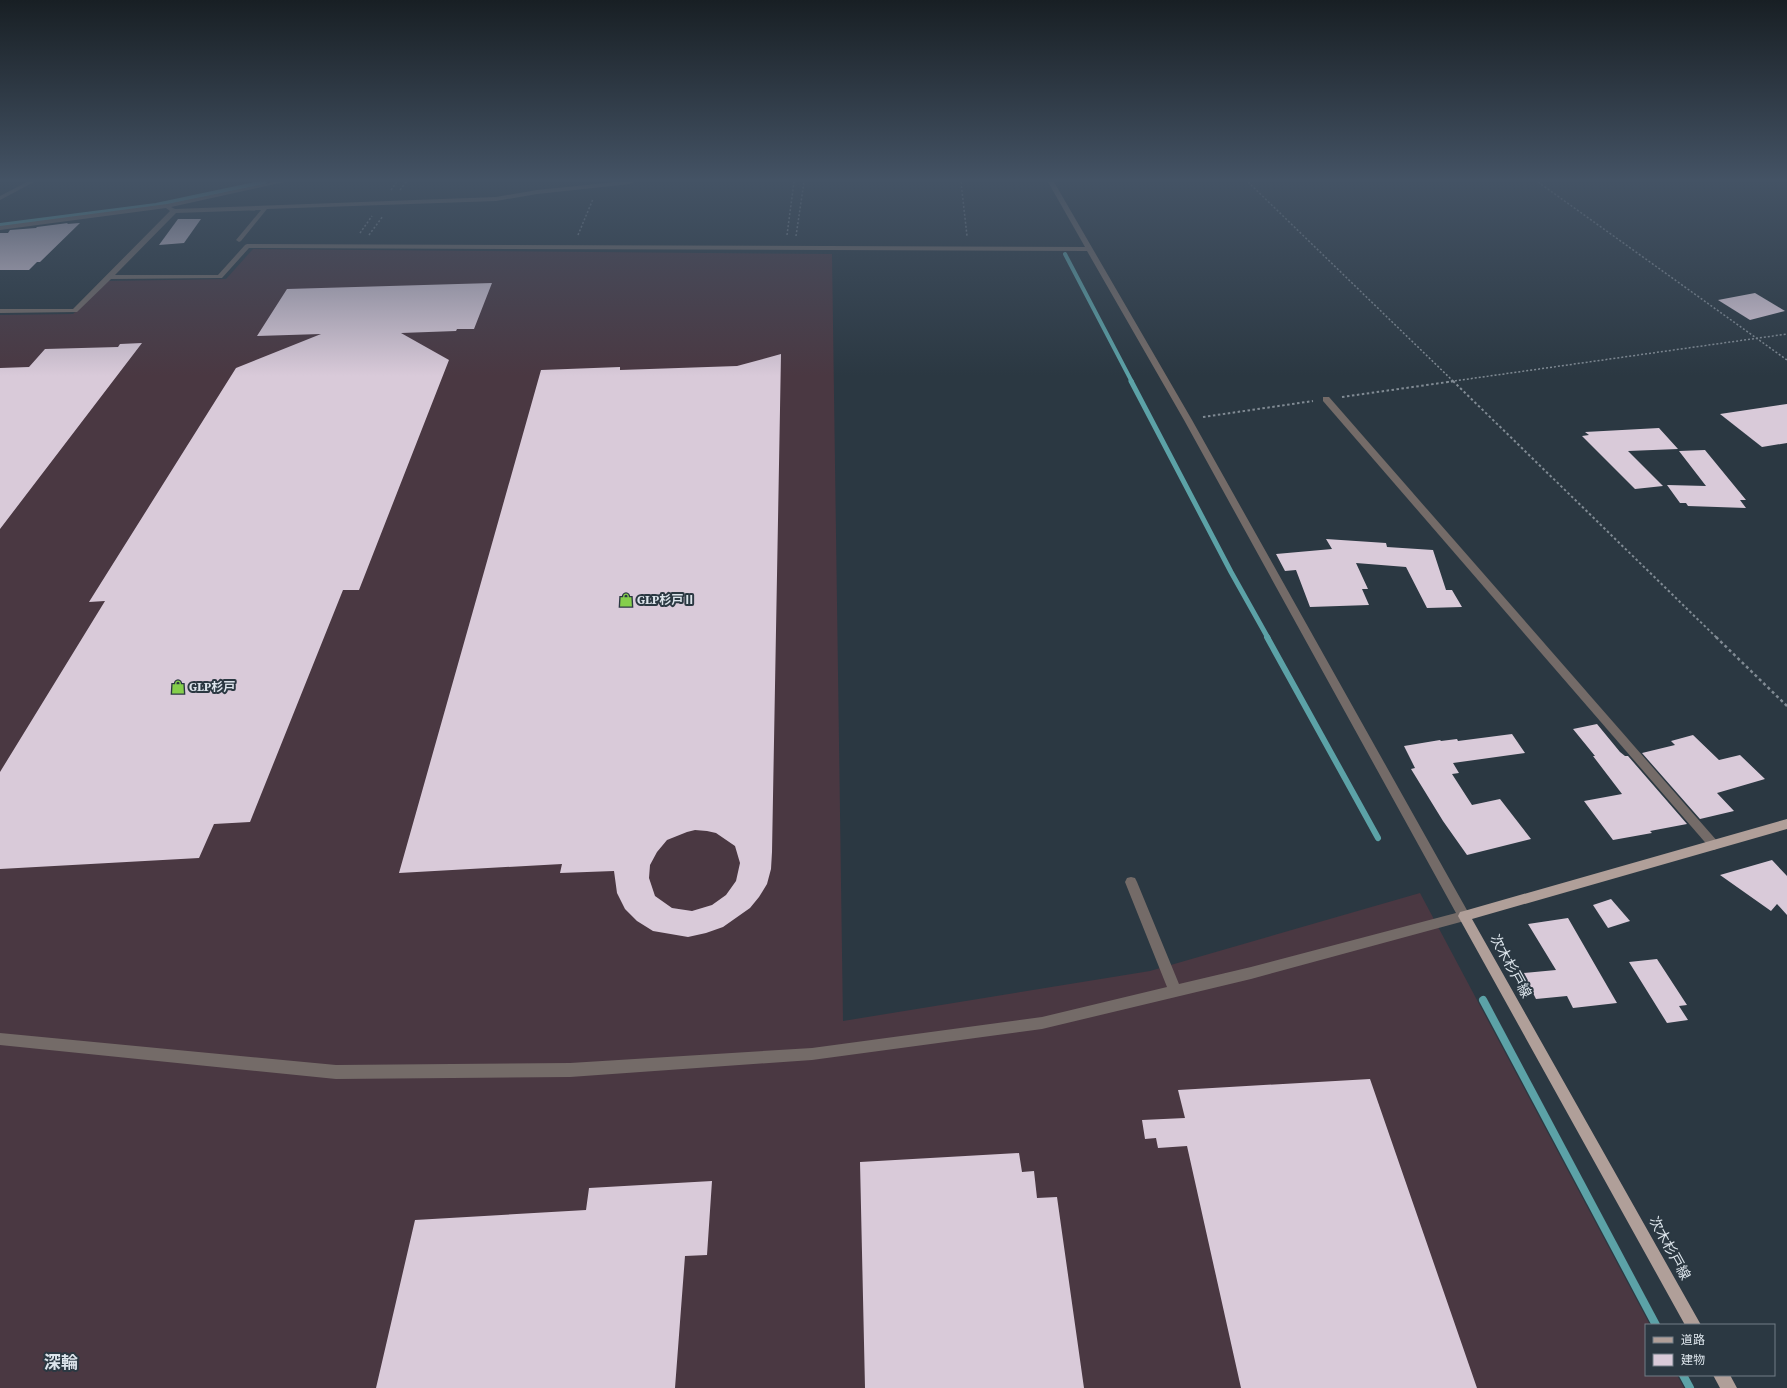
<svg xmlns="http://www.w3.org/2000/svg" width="1787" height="1388" font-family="'Source Serif 4','Noto Sans JP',serif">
<rect width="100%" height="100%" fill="#2b3842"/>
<polygon fill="#4a3842" points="253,249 832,254 843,1021 1150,971 1420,893 1650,1325 1646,1325 1646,1375 1677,1375 1684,1388 0,1388 0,315 73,314 108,281 226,279"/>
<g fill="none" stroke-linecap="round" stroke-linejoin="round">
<g stroke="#5ca2a7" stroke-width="4">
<polyline points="0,225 156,205 265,182"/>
<polyline points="1065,254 1132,382"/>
</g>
<polyline stroke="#5ca2a7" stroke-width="5" points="1131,381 1231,572 1268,638"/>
<polyline stroke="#5ca2a7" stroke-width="6" points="1267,637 1378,838"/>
<g stroke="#5ca2a7" stroke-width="8">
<polyline points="1483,1000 1656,1325"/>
<polyline points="1683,1375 1690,1388"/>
</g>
</g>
<g fill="#d9cad9" fill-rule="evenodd">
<polygon points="178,219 201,219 184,243 159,245"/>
<polygon points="68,223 67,224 80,223 40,262 37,262 29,270 0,270 0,233 8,233 10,230 36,228 37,227"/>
<polygon points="492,283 474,329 457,329 456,331 401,333 449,360 359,590 343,590 250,822 214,824 199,858 0,869 0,772 105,601 89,602 236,368 321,334 257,336 287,289"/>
<polygon points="1755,293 1785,311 1750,320 1718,300"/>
<polygon points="142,343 0,529 0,368 29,367 45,349 118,347 120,344"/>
<path d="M 781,354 L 772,852 L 771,869 L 767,884 L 759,897 L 750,908 L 723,927 L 706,933 L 688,937 L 653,931 L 637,921 L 625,909 L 617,893 L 614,871 L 560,873 L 562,864 L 399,873 L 541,370 L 620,367 L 620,370 L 737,366 ZM 695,830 L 707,831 L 716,833 L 735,846 L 740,863 L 736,881 L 726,895 L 712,905 L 692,911 L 672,908 L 655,896 L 649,878 L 650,865 L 657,852 L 667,840 L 687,832 Z"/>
<polygon points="1787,404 1787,443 1762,447 1720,414"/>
<polygon points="1659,428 1678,449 1628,451 1663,486 1635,489 1582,436 1589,435 1585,432"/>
<polygon points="1705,450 1746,500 1740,500 1746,508 1688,506 1686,503 1680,503 1667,485 1706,486 1679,451"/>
<polygon points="1326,539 1386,543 1387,547 1433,550 1446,590 1452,590 1462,607 1427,608 1406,567 1356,563 1368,589 1362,589 1369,605 1310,607 1296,570 1285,571 1276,554 1332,549"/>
<polygon points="1597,724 1620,752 1625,756 1628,756 1687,824 1650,831 1652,833 1613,840 1584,801 1622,794 1593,756 1595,756 1573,729"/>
<polygon points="1512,734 1525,753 1453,763 1459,773 1452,774 1472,805 1500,799 1531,839 1467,855 1443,821 1411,769 1415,768 1404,746 1440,740 1441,741 1457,739 1458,741"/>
<polygon points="1693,735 1719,760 1740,755 1765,779 1717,793 1734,811 1700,819 1642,753 1675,745 1671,741"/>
<polygon points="1772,860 1787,876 1787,915 1777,904 1771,911 1720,875"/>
<polygon points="1611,899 1630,921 1608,928 1593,905"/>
<polygon points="1568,918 1617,1003 1573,1008 1567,996 1536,999 1523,973 1556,970 1528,924"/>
<polygon points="1657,959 1687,1005 1679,1006 1688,1020 1667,1023 1629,962"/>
<polygon points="1370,1079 1477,1388 1241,1388 1187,1146 1158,1148 1156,1138 1145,1139 1142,1120 1185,1118 1178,1090"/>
<polygon points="1019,1153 1022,1172 1034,1171 1037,1198 1057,1197 1084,1388 865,1388 860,1162"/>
<polygon points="712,1181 707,1255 685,1256 675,1388 376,1388 415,1220 586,1210 589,1188"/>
</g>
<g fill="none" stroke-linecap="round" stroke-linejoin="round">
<g stroke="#818b94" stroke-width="1.5" stroke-dasharray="2 2" stroke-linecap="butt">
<polyline points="961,182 967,236"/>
<polyline points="1248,182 1454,382"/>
<polyline points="1538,182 1787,360"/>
<polyline points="391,190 397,182"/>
<polyline points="400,190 406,182"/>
<polyline points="360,233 372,216"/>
<polyline points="369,235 383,216"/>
<polyline points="578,235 593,199"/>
<polyline points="787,235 794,182"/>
<polyline points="796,236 804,182"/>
<polyline points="1447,382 1787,334"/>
</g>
<g stroke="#818b94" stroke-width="2" stroke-dasharray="2.5 2.5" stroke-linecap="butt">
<polyline points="1453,381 1717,638"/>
<polyline points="1342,397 1455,381"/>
<polyline points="1203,417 1313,401"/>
</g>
<polyline stroke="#818b94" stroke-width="2.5" stroke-dasharray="3 3" stroke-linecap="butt" points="1716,637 1787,706"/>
<g fill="#746b68" fill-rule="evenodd">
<polygon points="27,182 34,182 0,200 0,196"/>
<polygon points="274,182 284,182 171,207 175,209 496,197 537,190 615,182 633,182 630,184 537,194 496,201 267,209 241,241 239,242 236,240 261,210 176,213 115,275 218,275 245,245 247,244 1085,247 1048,182 1054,182 1192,420 1468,912 1470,916 1468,920 1251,979 1042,1029 812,1060 570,1077 336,1079 0,1045 0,1033 336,1065 570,1063 812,1048 1042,1017 1167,987 1125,882 1127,878 1131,877 1135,878 1137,882 1179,984 1251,967 1456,913 1184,420 1087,251 249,248 222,278 111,279 77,312 0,313 0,309 73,309 170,211 166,208 0,230 0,226 167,204"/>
<polygon points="1323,397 1329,397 1718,842 1720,845 1718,848 1714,850 1710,848 1323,401"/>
</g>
<g fill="#b09f99" fill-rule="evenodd">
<polygon points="1787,819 1787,829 1472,919 1701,1325 1685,1325 1458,916 1460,912 1464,911"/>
<polygon points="1713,1375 1730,1375 1737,1388 1720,1388"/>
</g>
</g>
<linearGradient id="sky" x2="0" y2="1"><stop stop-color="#181f24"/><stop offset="0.48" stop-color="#445365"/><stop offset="1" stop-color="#445365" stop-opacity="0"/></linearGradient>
<rect width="1787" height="376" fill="url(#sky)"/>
<defs>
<g id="shop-bare" transform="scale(1.08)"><path d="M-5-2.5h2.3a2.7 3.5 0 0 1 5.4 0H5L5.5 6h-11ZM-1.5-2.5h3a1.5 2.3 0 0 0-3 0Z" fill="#85cf4c" stroke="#2b3842" stroke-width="2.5" paint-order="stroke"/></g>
</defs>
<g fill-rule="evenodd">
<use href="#shop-bare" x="626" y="600"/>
<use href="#shop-bare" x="178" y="687"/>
</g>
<g text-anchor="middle" stroke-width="4" stroke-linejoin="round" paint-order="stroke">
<g font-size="12" font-weight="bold" fill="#dde5ec" stroke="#2b3842" text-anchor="start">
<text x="637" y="604">GLP杉戸Ⅱ</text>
<text x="189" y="691">GLP杉戸</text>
</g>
<g font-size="14" fill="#dde5ec" stroke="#2b3842">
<text transform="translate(1511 966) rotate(61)" y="5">次木杉戸線</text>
<text transform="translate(1670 1248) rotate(61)" y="5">次木杉戸線</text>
</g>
<g font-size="17" font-weight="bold" fill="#dde5ec" stroke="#2b3842">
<text x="61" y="1368">深輪</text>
</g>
</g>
<rect x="1645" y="1324" width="130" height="52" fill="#2b3842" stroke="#727d86"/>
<rect x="1653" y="1337" width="20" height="6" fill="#b09f99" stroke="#727d86"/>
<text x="1681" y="1344" font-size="12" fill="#dde5ec">道路</text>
<rect x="1653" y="1354" width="20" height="12" fill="#d9cad9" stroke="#727d86"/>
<text x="1681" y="1364" font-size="12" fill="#dde5ec">建物</text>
</svg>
